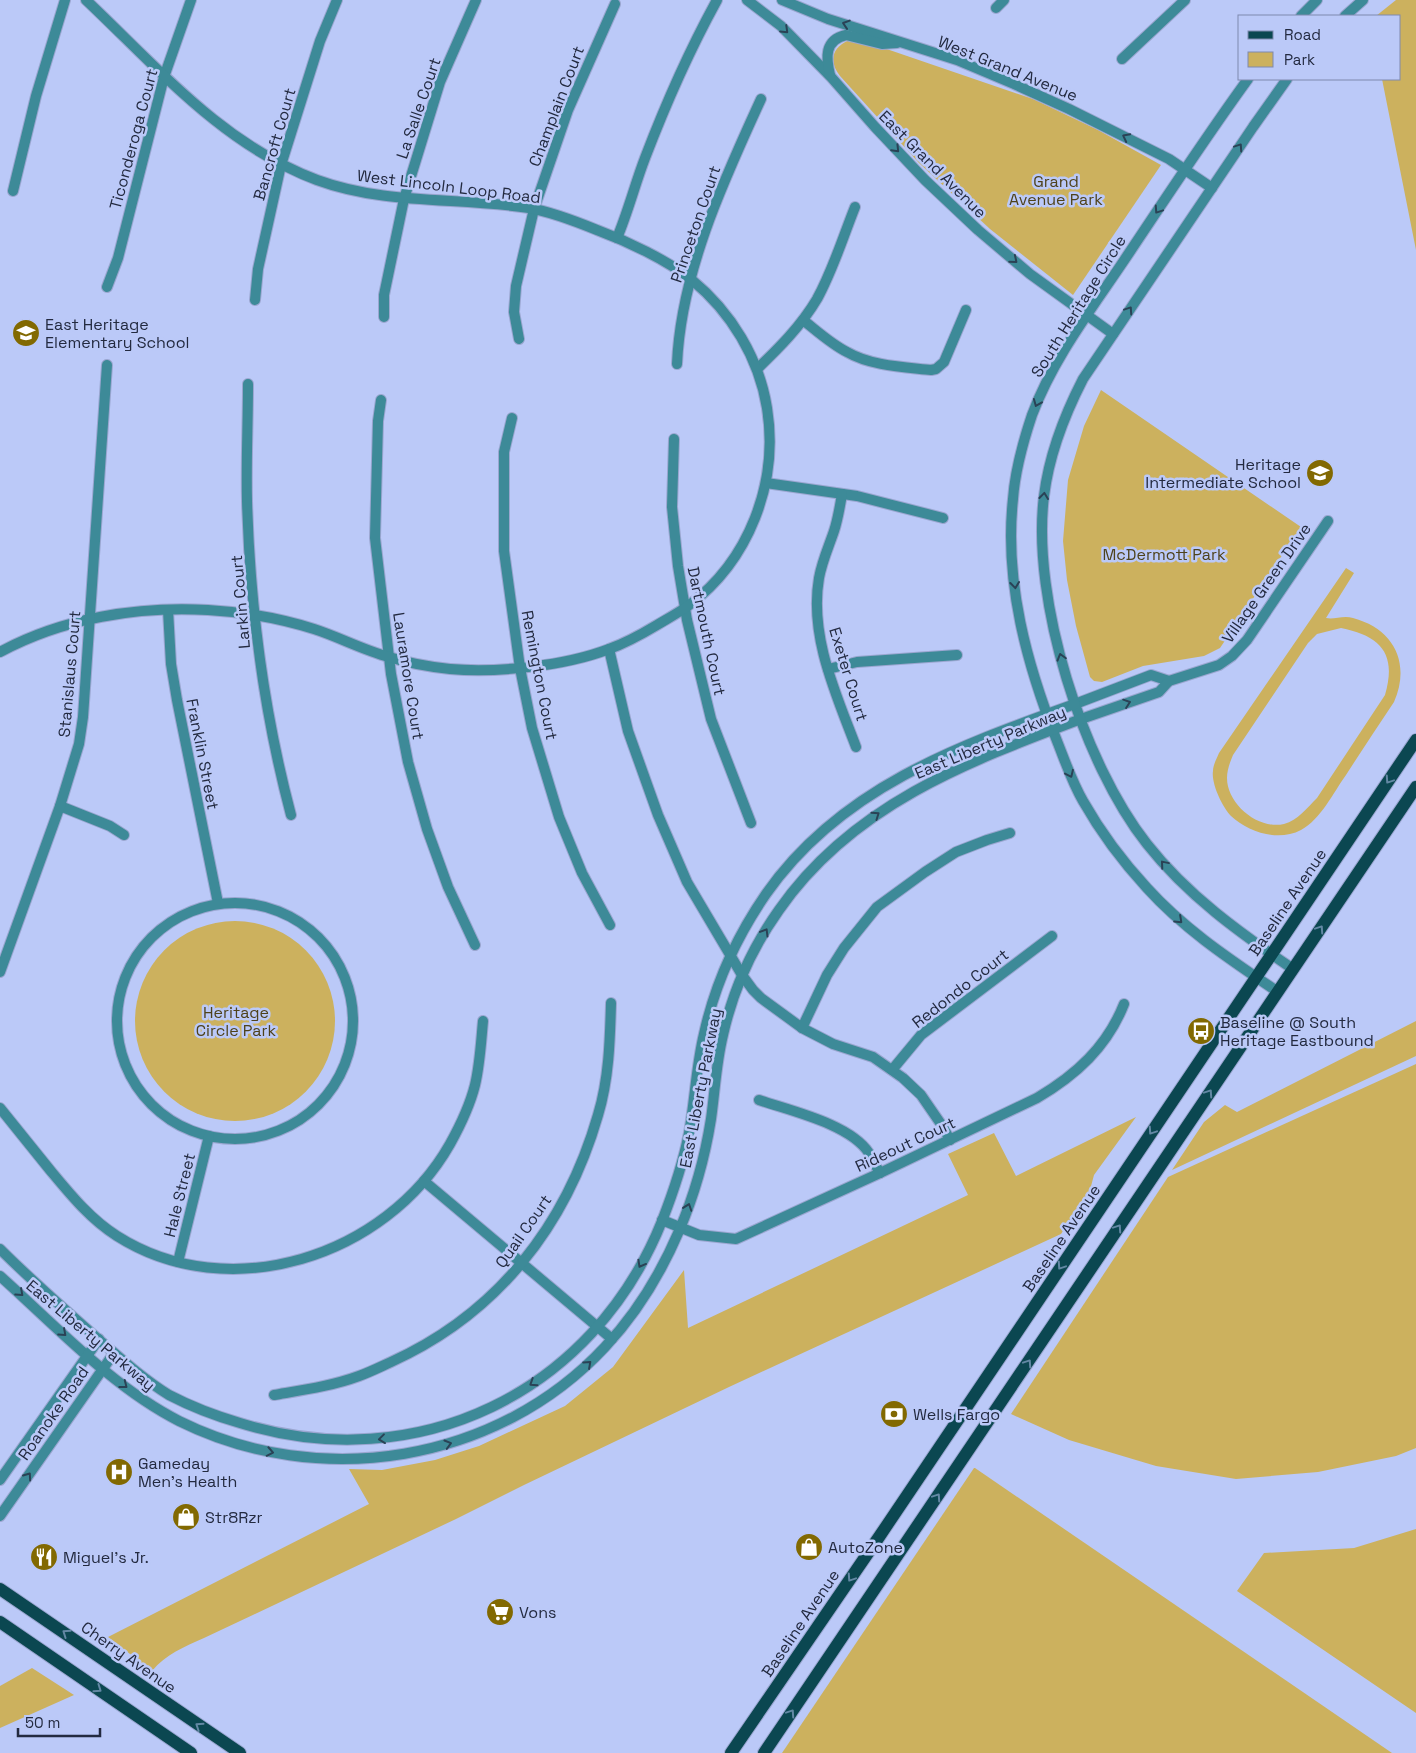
<svg xmlns="http://www.w3.org/2000/svg" width="1416" height="1753" font-family="'Space Grotesk',sans-serif">
<rect width="100%" height="100%" fill="#bbc9f8"/>
<g fill="#ccb15e" fill-rule="evenodd">
<polygon points="1396,0 1416,0 1416,250 1382,79 1400,79 1400,16 1376,16"/>
<path d="M 849,40 L 872,44 L 1033,99 L 1098,130 L 1161,165 L 1073,295 L 990,229 L 919,163 L 840,76 C 829,62 831,48 849,40 Z"/>
<polygon points="1101,390 1301,527 1220,648 1204,656 1143,666 1102,682 1094,681 1090,677 1076,626 1067,580 1063,541 1068,480 1084,426"/>
<path d="M 1346,568 L 1354,573 L 1326,618 C 1334,620 1343,615 1353,618 C 1394,629 1411,663 1394,702 C 1378,726 1362,750 1346,775 C 1333,793 1321,819 1301,830 C 1278,842 1248,832 1231,816 C 1222,807 1211,783 1213,771 C 1213,765 1217,758 1219,753 ZM 1341,628 C 1381,636 1397,654 1385,695 L 1317,798 C 1307,808 1298,820 1284,824 C 1258,830 1227,804 1227,778 C 1227,770 1230,762 1233,755 L 1308,643 L 1317,634 Z"/>
<circle cx="235" cy="1021" r="100"/>
<polygon points="1416,1021 1416,1056 1172,1170 1204,1122 1225,1105 1237,1112"/>
<polygon points="1416,1064 1416,1448 1396,1456 1318,1472 1236,1479 1156,1466 1069,1440 1011,1414 1168,1177"/>
<path d="M 1136,1117 L 1094,1175 L 1090,1190 L 1061,1234 L 729,1387 L 524,1485 L 456,1519 L 204,1638 C 184,1647 166,1654 152,1671 L 108,1637 L 369,1504 L 349,1469 L 382,1470 L 435,1460 L 479,1446 L 565,1406 L 613,1367 L 684,1270 L 688,1328 L 968,1195 L 948,1154 L 994,1133 L 1016,1176 Z"/>
<polygon points="974,1468 975,1468 1392,1753 782,1753"/>
<polygon points="1416,1529 1416,1713 1237,1591 1264,1553 1354,1548"/>
<polygon points="32,1668 74,1695 0,1728 0,1686"/>
</g>
<g fill="none" stroke-linecap="round" stroke-linejoin="round">
<g stroke="#9aa6d0" stroke-width="12">
<g id="minor">
<polyline points="996,8 1004,0"/>
<polyline points="1122,59 1185,0"/>
<polyline points="13,191 36,96 65,0"/>
<path d="M 617,238 C 628,212 635,184 645,158 C 666,103 689,51 717,0"/>
<polyline points="107,287 118,258 164,77 191,0"/>
<polyline points="255,300 258,269 281,165 320,41 337,0"/>
<polyline points="384,317 384,295 404,199 440,82 476,0"/>
<path d="M 803,320 C 817,331 831,344 847,352 C 871,366 904,367 931,370 L 936,369 L 944,362 L 966,310"/>
<polyline points="519,339 514,312 516,286 534,209 568,110 615,4"/>
<path d="M 677,364 C 681,272 723,182 761,99"/>
<path d="M 757,369 C 779,348 801,326 817,299 C 833,270 843,237 855,207"/>
<path d="M 248,384 C 248,423 246,462 247,501 C 250,607 264,713 291,815"/>
<polyline points="381,400 378,421 375,538 391,674 408,762 427,829 448,887 475,945"/>
<polyline points="512,418 504,452 504,551 520,668 532,728 559,817 582,873 610,925"/>
<polyline points="674,439 672,507 678,566 687,620 711,719 751,823"/>
<polyline points="766,483 857,496 943,518"/>
<path d="M 842,494 C 840,506 838,519 834,531 C 829,546 822,561 819,578 C 809,636 836,694 856,747"/>
<polyline points="168,610 171,664 177,700 218,903"/>
<polyline points="609,649 628,731 658,815 687,882 742,975 753,990 761,998 802,1028 833,1044 873,1057 903,1078 921,1095 943,1127 950,1140"/>
<path d="M 0,652 C 63,618 138,606 208,610 C 244,612 279,618 314,629 C 339,637 363,650 389,657 C 408,663 431,667 450,669 C 497,673 565,666 609,649 C 626,643 642,634 657,625 C 667,619 678,613 688,606 C 749,561 779,483 767,408 C 759,358 731,312 692,280 C 667,260 627,241 597,230 C 575,221 552,212 529,208 C 458,197 385,205 317,180 C 223,145 157,67 86,0"/>
<polyline points="828,669 857,662 957,655"/>
<polyline points="1075,704 1151,675 1169,681"/>
<polyline points="1081,719 1159,692 1169,681 1219,665 1232,656 1247,640 1328,521"/>
<polyline points="60,806 110,826 124,835"/>
<circle cx="235" cy="1021" r="118"/>
<polyline points="0,972 60,806 79,744 83,717 107,365"/>
<polyline points="802,1028 827,975 844,948 877,907 925,872 956,852 987,840 1010,833"/>
<polyline points="892,1070 921,1035 1052,936"/>
<path d="M 759,1100 C 791,1111 850,1124 869,1153 C 873,1159 876,1167 880,1173"/>
<path d="M 0,1108 C 17,1129 33,1149 50,1170 C 70,1194 90,1219 117,1236 C 229,1307 386,1257 450,1144 C 460,1126 470,1105 475,1085 C 480,1064 481,1042 483,1021"/>
<polyline points="424,1181 612,1339"/>
<path d="M 662,1220 L 699,1235 L 736,1239 L 880,1173 L 1037,1098 C 1076,1075 1107,1047 1124,1004"/>
<polyline points="178,1262 209,1136"/>
<path d="M 274,1395 C 303,1390 332,1386 359,1376 C 370,1372 380,1367 391,1362 C 497,1314 566,1226 598,1115 C 609,1079 610,1040 611,1003"/>
</g>
</g>
<g stroke="#9aa6d0" stroke-width="12">
<g id="tertiary">
<polyline points="747,0 781,26 831,77 875,127 925,180 978,230 1030,274 1113,334"/>
<polyline points="782,0 828,19 957,60 1014,84 1069,109 1169,159 1212,188"/>
<polyline points="1301,16 1317,0"/>
<polyline points="1345,16 1363,0"/>
<path d="M 830,75 C 826,58 824,40 846,35 L 882,44 L 897,43"/>
<path d="M 1248,79 C 1205,138 1164,201 1123,262 C 1090,311 1053,359 1032,415 C 1023,442 1015,470 1013,499 C 1004,582 1027,665 1057,741 C 1065,761 1072,782 1083,801 C 1100,831 1123,862 1147,888 C 1185,930 1231,960 1278,992"/>
<path d="M 1287,79 L 1253,127 L 1083,379 C 1064,416 1049,455 1044,496 C 1031,600 1083,763 1147,844 C 1187,895 1240,933 1293,969"/>
<path d="M 0,1249 C 31,1280 64,1309 97,1338 C 120,1358 143,1379 169,1395 C 192,1407 216,1416 240,1423 C 417,1478 593,1393 662,1221 C 673,1193 683,1163 689,1133 C 695,1100 696,1067 704,1034 C 715,984 737,936 766,894 C 840,788 958,746 1075,704"/>
<path d="M 0,1276 C 56,1326 112,1387 179,1421 C 320,1491 497,1463 605,1347 C 637,1313 661,1273 679,1231 C 694,1196 705,1157 711,1119 C 715,1091 716,1063 723,1035 C 733,990 752,948 779,910 C 852,805 967,762 1081,719"/>
<polyline points="0,1480 99,1339"/>
<polyline points="0,1516 114,1353"/>
</g>
</g>
<g stroke="#9aa6d0" stroke-width="14">
<g id="primary">
<polyline points="0,1589 240,1753"/>
<polyline points="0,1622 191,1753"/>
<polyline points="731,1753 879,1537 1416,740"/>
<polyline points="764,1753 1416,787"/>
</g>
</g>
<use href="#minor" stroke="#3d8a98" stroke-width="10"/>
<use href="#tertiary" stroke="#3d8a98" stroke-width="10"/>
<use href="#primary" stroke="#0b4751" stroke-width="12"/>
</g>
<defs><path id="oneway-chevron" d="M-2-3.5L2.5 0L-2 3.5" fill="none" stroke-width="1.6" stroke-linecap="round" stroke-linejoin="round" transform="scale(1.25)"/></defs>
<g stroke="#2a4256">
<use href="#oneway-chevron" transform="translate(846 24) rotate(-162)"/>
<use href="#oneway-chevron" transform="translate(785 30) rotate(44)"/>
<use href="#oneway-chevron" transform="translate(1126 137) rotate(-153)"/>
<use href="#oneway-chevron" transform="translate(1239 147) rotate(-56)"/>
<use href="#oneway-chevron" transform="translate(896 149) rotate(46)"/>
<use href="#oneway-chevron" transform="translate(1158 210) rotate(124)"/>
<use href="#oneway-chevron" transform="translate(1014 260) rotate(40)"/>
<use href="#oneway-chevron" transform="translate(1129 310) rotate(-56)"/>
<use href="#oneway-chevron" transform="translate(1037 403) rotate(112)"/>
<use href="#oneway-chevron" transform="translate(1044 496) rotate(-83)"/>
<use href="#oneway-chevron" transform="translate(1015 585) rotate(83)"/>
<use href="#oneway-chevron" transform="translate(1061 657) rotate(-106)"/>
<use href="#oneway-chevron" transform="translate(1127 703) rotate(-19)"/>
<use href="#oneway-chevron" transform="translate(1070 774) rotate(65)"/>
<use href="#oneway-chevron" transform="translate(876 815) rotate(-35)"/>
<use href="#oneway-chevron" transform="translate(1164 864) rotate(-130)"/>
<use href="#oneway-chevron" transform="translate(1179 920) rotate(43)"/>
<use href="#oneway-chevron" transform="translate(765 932) rotate(-59)"/>
<use href="#oneway-chevron" transform="translate(688 1207) rotate(-71)"/>
<use href="#oneway-chevron" transform="translate(641 1264) rotate(119)"/>
<use href="#oneway-chevron" transform="translate(20 1293) rotate(42)"/>
<use href="#oneway-chevron" transform="translate(63 1333) rotate(42)"/>
<use href="#oneway-chevron" transform="translate(588 1364) rotate(-42)"/>
<use href="#oneway-chevron" transform="translate(533 1383) rotate(147)"/>
<use href="#oneway-chevron" transform="translate(124 1385) rotate(38)"/>
<use href="#oneway-chevron" transform="translate(382 1439) rotate(173)"/>
<use href="#oneway-chevron" transform="translate(448 1444) rotate(-16)"/>
<use href="#oneway-chevron" transform="translate(270 1452) rotate(11)"/>
<use href="#oneway-chevron" transform="translate(28 1476) rotate(-55)"/>
</g>
<g stroke="#6388a4">
<use href="#oneway-chevron" transform="translate(1389 780) rotate(124)"/>
<use href="#oneway-chevron" transform="translate(1320 929) rotate(-56)"/>
<use href="#oneway-chevron" transform="translate(1209 1093) rotate(-56)"/>
<use href="#oneway-chevron" transform="translate(1152 1131) rotate(124)"/>
<use href="#oneway-chevron" transform="translate(1118 1228) rotate(-56)"/>
<use href="#oneway-chevron" transform="translate(1061 1266) rotate(124)"/>
<use href="#oneway-chevron" transform="translate(1028 1363) rotate(-56)"/>
<use href="#oneway-chevron" transform="translate(937 1497) rotate(-56)"/>
<use href="#oneway-chevron" transform="translate(851 1578) rotate(124)"/>
<use href="#oneway-chevron" transform="translate(66 1633) rotate(-145)"/>
<use href="#oneway-chevron" transform="translate(98 1689) rotate(35)"/>
<use href="#oneway-chevron" transform="translate(791 1713) rotate(-56)"/>
<use href="#oneway-chevron" transform="translate(199 1726) rotate(-146)"/>
</g>
<defs>
<g id="school-disc" transform="scale(1.4375)"><circle r="9.5" fill="#826901" stroke="#bbc9f8"/><path d="M0-5L7-2L0 1L-7-2ZM-4 1L0 2.5L4 1V4Q0 6-4 4Z" fill="#fff"/></g>
<g id="bus-disc" transform="scale(1.4375)"><circle r="9.5" fill="#826901" stroke="#bbc9f8"/><path d="M-5-6H5V4H4V6H2V4H-2V6H-4V4H-5ZM-3.5-4V0h7V-4ZM-3.5 1.2v1.5H-2V1.2ZM2 1.2v1.5H3.5V1.2Z" fill="#fff"/></g>
<g id="bank-disc" transform="scale(1.4375)"><circle r="9.5" fill="#826901" stroke="#bbc9f8"/><path d="M-6-4H6V4H-6ZM0-2.3a2.3 2.3 0 1 0 0 4.6a2.3 2.3 0 1 0 0-4.6Z" fill="#fff"/></g>
<g id="hospital-disc" transform="scale(1.4375)"><circle r="9.5" fill="#826901" stroke="#bbc9f8"/><path d="M-5-5h3v3.5h4V-5h3V5h-3V1.5h-4V5h-3Z" fill="#fff"/></g>
<g id="shop-disc" transform="scale(1.4375)"><circle r="9.5" fill="#826901" stroke="#bbc9f8"/><path d="M-5-2.5h2.3a2.7 3.5 0 0 1 5.4 0H5L5.5 6h-11ZM-1.5-2.5h3a1.5 2.3 0 0 0-3 0Z" fill="#fff"/></g>
<g id="restaurant-disc" transform="scale(1.4375)"><circle r="9.5" fill="#826901" stroke="#bbc9f8"/><path d="M-5-6h1v4h1v-4h1v4h1v-4h1v5L-1.5 .5V6h-2V.5L-5-1ZM5-6V6H3V1.5H1.5Q1.5-4 5-6Z" fill="#fff"/></g>
<g id="supermarket-disc" transform="scale(1.4375)"><circle r="9.5" fill="#826901" stroke="#bbc9f8"/><path d="M-6-5.5h2.5l.6 2H6L4.5 2H-2.5L-4.4-4H-6ZM-1.5 3.2a1.3 1.3 0 1 0 .1 0ZM3 3.2a1.3 1.3 0 1 0 .1 0Z" fill="#fff"/></g>
</defs>
<g fill-rule="evenodd">
<use href="#school-disc" x="26" y="333"/>
<use href="#school-disc" x="1320" y="473"/>
<use href="#bus-disc" x="1201" y="1031"/>
<use href="#bank-disc" x="894" y="1414"/>
<use href="#hospital-disc" x="119" y="1472"/>
<use href="#shop-disc" x="186" y="1517"/>
<use href="#shop-disc" x="809" y="1547"/>
<use href="#restaurant-disc" x="44" y="1557"/>
<use href="#supermarket-disc" x="500" y="1612"/>
</g>
<g text-anchor="middle" stroke-width="5" stroke-linejoin="round" paint-order="stroke">
<g font-size="16" fill="#232a40" stroke="#bbc9f8">
<text transform="translate(1008 68) rotate(22)" y="6">West Grand Avenue</text>
<text transform="translate(556 106) rotate(-69)" y="6">Champlain Court</text>
<text transform="translate(418 108) rotate(-71)" y="6">La Salle Court</text>
<text transform="translate(133 139) rotate(-75)" y="6">Ticonderoga Court</text>
<text transform="translate(274 144) rotate(-74)" y="6">Bancroft Court</text>
<text transform="translate(933 164) rotate(45)" y="6">East Grand Avenue</text>
<text transform="translate(449 186) rotate(7)" y="6">West Lincoln Loop Road</text>
<text transform="translate(695 224) rotate(-71)" y="6">Princeton Court</text>
<text transform="translate(1078 306) rotate(-58)" y="6">South Heritage Circle</text>
<text transform="translate(1266 583) rotate(-55)" y="6">Village Green Drive</text>
<text transform="translate(240 602) rotate(-95)" y="6">Larkin Court</text>
<text transform="translate(707 631) rotate(78)" y="6">Dartmouth Court</text>
<text transform="translate(69 674) rotate(-85)" y="6">Stanislaus Court</text>
<text transform="translate(849 674) rotate(73)" y="6">Exeter Court</text>
<text transform="translate(540 675) rotate(79)" y="6">Remington Court</text>
<text transform="translate(409 676) rotate(81)" y="6">Lauramore Court</text>
<text transform="translate(990 742) rotate(-23)" y="6">East Liberty Parkway</text>
<text transform="translate(203 754) rotate(79)" y="6">Franklin Street</text>
<text transform="translate(1287 902) rotate(-56)" y="6">Baseline Avenue</text>
<text transform="translate(960 988) rotate(-38)" y="6">Redondo Court</text>
<text transform="translate(700 1088) rotate(-79)" y="6">East Liberty Parkway</text>
<text transform="translate(905 1144) rotate(-25)" y="6">Rideout Court</text>
<text transform="translate(179 1195) rotate(-76)" y="6">Hale Street</text>
<text transform="translate(523 1231) rotate(-55)" y="6">Quail Court</text>
<text transform="translate(1061 1238) rotate(-56)" y="6">Baseline Avenue</text>
<text transform="translate(91 1335) rotate(40)" y="6">East Liberty Parkway</text>
<text transform="translate(53 1413) rotate(-55)" y="6">Roanoke Road</text>
<text transform="translate(800 1623) rotate(-56)" y="6">Baseline Avenue</text>
<text transform="translate(129 1657) rotate(35)" y="6">Cherry Avenue</text>
</g>
<g font-size="16" fill="#4e421b" stroke="#bbc9f8">
<text x="1056" y="187">Grand<tspan x="1056" dy="18">Avenue Park</tspan></text>
<text x="1164" y="560">McDermott Park</text>
<text x="236" y="1018">Heritage<tspan x="236" dy="18">Circle Park</tspan></text>
</g>
<g font-size="16" fill="#232a40" stroke="#bbc9f8" text-anchor="start">
<text x="45" y="330">East Heritage<tspan x="45" dy="18">Elementary School</tspan></text>
<text x="1301" y="470" text-anchor="end">Heritage<tspan x="1301" dy="18">Intermediate School</tspan></text>
<text x="1220" y="1028">Baseline @ South<tspan x="1220" dy="18">Heritage Eastbound</tspan></text>
<text x="913" y="1420">Wells Fargo</text>
<text x="138" y="1469">Gameday<tspan x="138" dy="18">Men's Health</tspan></text>
<text x="205" y="1523">Str8Rzr</text>
<text x="828" y="1553">AutoZone</text>
<text x="63" y="1563">Miguel's Jr.</text>
<text x="519" y="1618">Vons</text>
</g>
</g>
<rect x="1238" y="15" width="162" height="65" fill="#bbc9f8" stroke="#7e89ae"/>
<rect x="1248" y="31" width="25" height="8" fill="#0b4751" stroke="#7e89ae"/>
<text x="1284" y="40" font-size="15" fill="#232a40">Road</text>
<rect x="1248" y="52" width="25" height="15" fill="#ccb15e" stroke="#7e89ae"/>
<text x="1284" y="65" font-size="15" fill="#232a40">Park</text>
<path d="M18 1728v8h82v-8" fill="none" stroke="#232a40" stroke-width="2.5"/>
<text x="25" y="1728" font-size="15" fill="#232a40" stroke="#bbc9f8" stroke-width="4" paint-order="stroke">50 m</text>
</svg>
